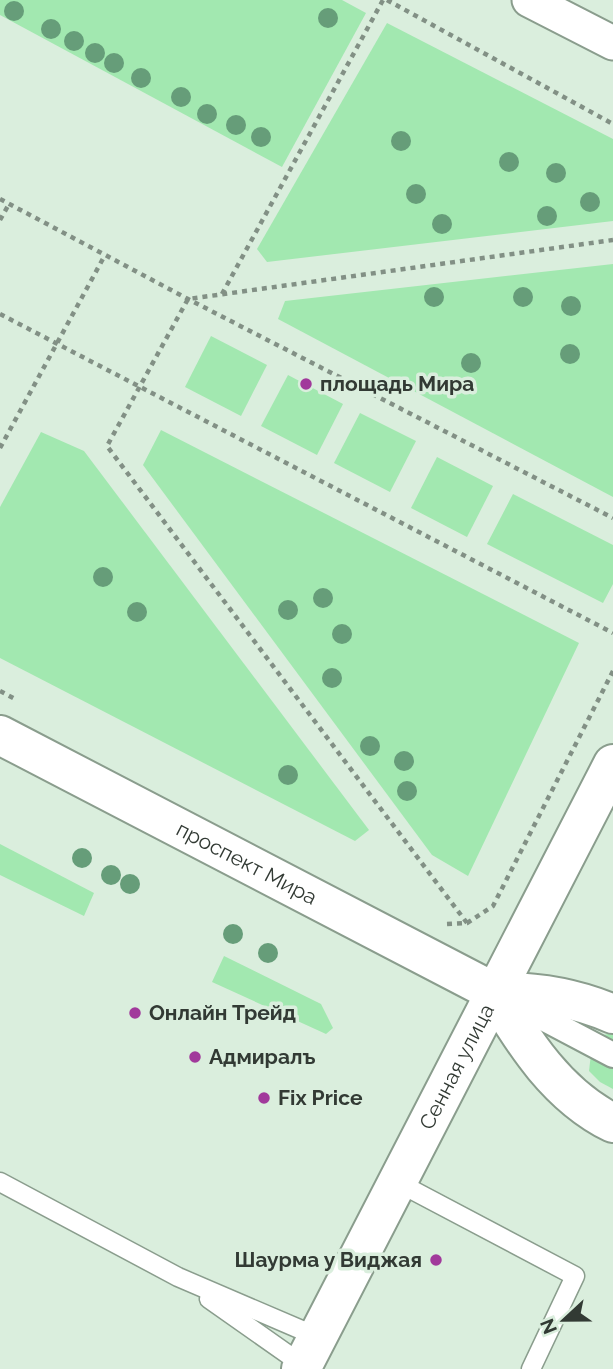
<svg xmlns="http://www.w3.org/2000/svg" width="613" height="1369" font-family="Raleway,sans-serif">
<rect width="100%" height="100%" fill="#daeedd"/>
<g fill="#a2e8b0">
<polygon points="0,0 342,0 366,13 282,167 0,15"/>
<polygon points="387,23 613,139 613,221 267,262 257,249"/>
<polygon points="613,264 613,497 278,319 285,301"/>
<polygon points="211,336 267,365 241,416 185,387"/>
<polygon points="288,375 343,404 317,455 261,426"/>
<polygon points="360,413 416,441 390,492 334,463"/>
<polygon points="161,430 579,643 468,876 432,855 143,465"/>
<polygon points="41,432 84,451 369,830 355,841 0,658 0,507"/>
<polygon points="437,457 493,486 467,537 411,508"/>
<polygon points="513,494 613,545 613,584 603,603 487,544"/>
<polygon points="0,844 94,893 84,916 0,875"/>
<polygon points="224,956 321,1004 333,1028 326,1034 212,982"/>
<polygon points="613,1033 613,1089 600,1082 589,1071 593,1037"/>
</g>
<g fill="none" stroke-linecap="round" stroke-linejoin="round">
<g stroke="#8a9d8d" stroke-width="21">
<g id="service">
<polyline points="0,1182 178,1277 318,1337"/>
<polyline points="397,1182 575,1276 531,1369"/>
<polyline points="209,1299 303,1365"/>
</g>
</g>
<g stroke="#8a9d8d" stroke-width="28">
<polyline id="pedestrian" points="505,998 613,1055"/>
</g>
<g stroke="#8a9d8d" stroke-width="37">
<polyline id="minor" points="529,0 613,43"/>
</g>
<g stroke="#8a9d8d" stroke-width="42">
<g id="tertiary">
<path id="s1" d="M 301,1369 L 613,764"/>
</g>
</g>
<g stroke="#8a9d8d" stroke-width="42">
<g id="secondary">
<path id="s2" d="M 0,735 L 494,992 C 534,991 576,998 613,1014"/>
<path d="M 494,992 C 524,1043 558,1096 613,1123"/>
</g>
</g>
<g stroke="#829085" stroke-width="4.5" stroke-dasharray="5 5" stroke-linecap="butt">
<polyline points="387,0 613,124"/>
<polyline points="0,199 188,299 613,518"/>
<polyline points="0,220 9,204"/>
<polyline points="222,294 383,0"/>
<polyline points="0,314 613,633"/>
<polyline points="0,448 105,255"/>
<polyline points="0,691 15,699"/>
<polyline points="467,923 107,446 188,299 613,240"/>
<polyline points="447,924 467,923 493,906 613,671"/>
</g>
<use href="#service" stroke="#fff" stroke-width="18"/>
<use href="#pedestrian" stroke="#fff" stroke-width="24"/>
<use href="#minor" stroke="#fff" stroke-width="33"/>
<use href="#tertiary" stroke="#fff" stroke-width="38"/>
<use href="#secondary" stroke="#fff" stroke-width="38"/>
</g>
<g fill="#669d79">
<circle cx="14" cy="11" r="10"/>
<circle cx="328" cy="18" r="10"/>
<circle cx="51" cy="29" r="10"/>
<circle cx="74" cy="41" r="10"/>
<circle cx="95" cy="53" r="10"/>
<circle cx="114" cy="63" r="10"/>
<circle cx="141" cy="78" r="10"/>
<circle cx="181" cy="97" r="10"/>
<circle cx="207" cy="114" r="10"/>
<circle cx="236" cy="125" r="10"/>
<circle cx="261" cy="137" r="10"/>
<circle cx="401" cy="141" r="10"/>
<circle cx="509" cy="162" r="10"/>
<circle cx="556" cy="173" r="10"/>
<circle cx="416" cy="194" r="10"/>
<circle cx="590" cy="202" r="10"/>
<circle cx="547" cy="216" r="10"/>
<circle cx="442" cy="224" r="10"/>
<circle cx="434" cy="297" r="10"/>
<circle cx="523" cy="297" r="10"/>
<circle cx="571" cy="306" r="10"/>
<circle cx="570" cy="354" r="10"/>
<circle cx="471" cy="363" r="10"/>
<circle cx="103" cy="577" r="10"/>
<circle cx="323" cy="598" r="10"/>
<circle cx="288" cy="610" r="10"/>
<circle cx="137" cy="612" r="10"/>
<circle cx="342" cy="634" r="10"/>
<circle cx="332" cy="678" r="10"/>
<circle cx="370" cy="746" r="10"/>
<circle cx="404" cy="761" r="10"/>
<circle cx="288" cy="775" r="10"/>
<circle cx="407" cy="791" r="10"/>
<circle cx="82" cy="858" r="10"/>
<circle cx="111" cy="875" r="10"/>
<circle cx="130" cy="884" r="10"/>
<circle cx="233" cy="934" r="10"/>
<circle cx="268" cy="953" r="10"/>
</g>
<g fill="#a1399b" stroke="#daeedd" stroke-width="2.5">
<circle cx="306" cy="384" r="7"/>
<circle cx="135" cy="1013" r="7"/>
<circle cx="195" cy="1057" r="7"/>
<circle cx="264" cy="1098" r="7"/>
<circle cx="436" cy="1260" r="7"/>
</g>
<g text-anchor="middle" stroke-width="7" stroke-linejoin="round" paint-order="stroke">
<g font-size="21" font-weight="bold" fill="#323a34" stroke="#daeedd" text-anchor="start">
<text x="320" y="391">площадь Мира</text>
<text x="149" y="1020">Онлайн Трейд</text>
<text x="209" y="1064">Адмиралъ</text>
<text x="278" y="1105">Fix Price</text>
<text x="422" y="1267" text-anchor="end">Шаурма у Виджая</text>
</g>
<g font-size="21" fill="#323a34" stroke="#daeedd">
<text dy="7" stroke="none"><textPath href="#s2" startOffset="278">проспект Мира</textPath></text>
<text dy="7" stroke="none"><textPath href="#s1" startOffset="340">Сенная улица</textPath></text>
</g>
</g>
<g transform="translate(564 1320) rotate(248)" stroke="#daeedd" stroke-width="5" paint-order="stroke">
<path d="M0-5L12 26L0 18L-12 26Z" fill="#323a34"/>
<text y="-10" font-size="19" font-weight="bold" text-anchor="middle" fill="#323a34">N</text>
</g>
</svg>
